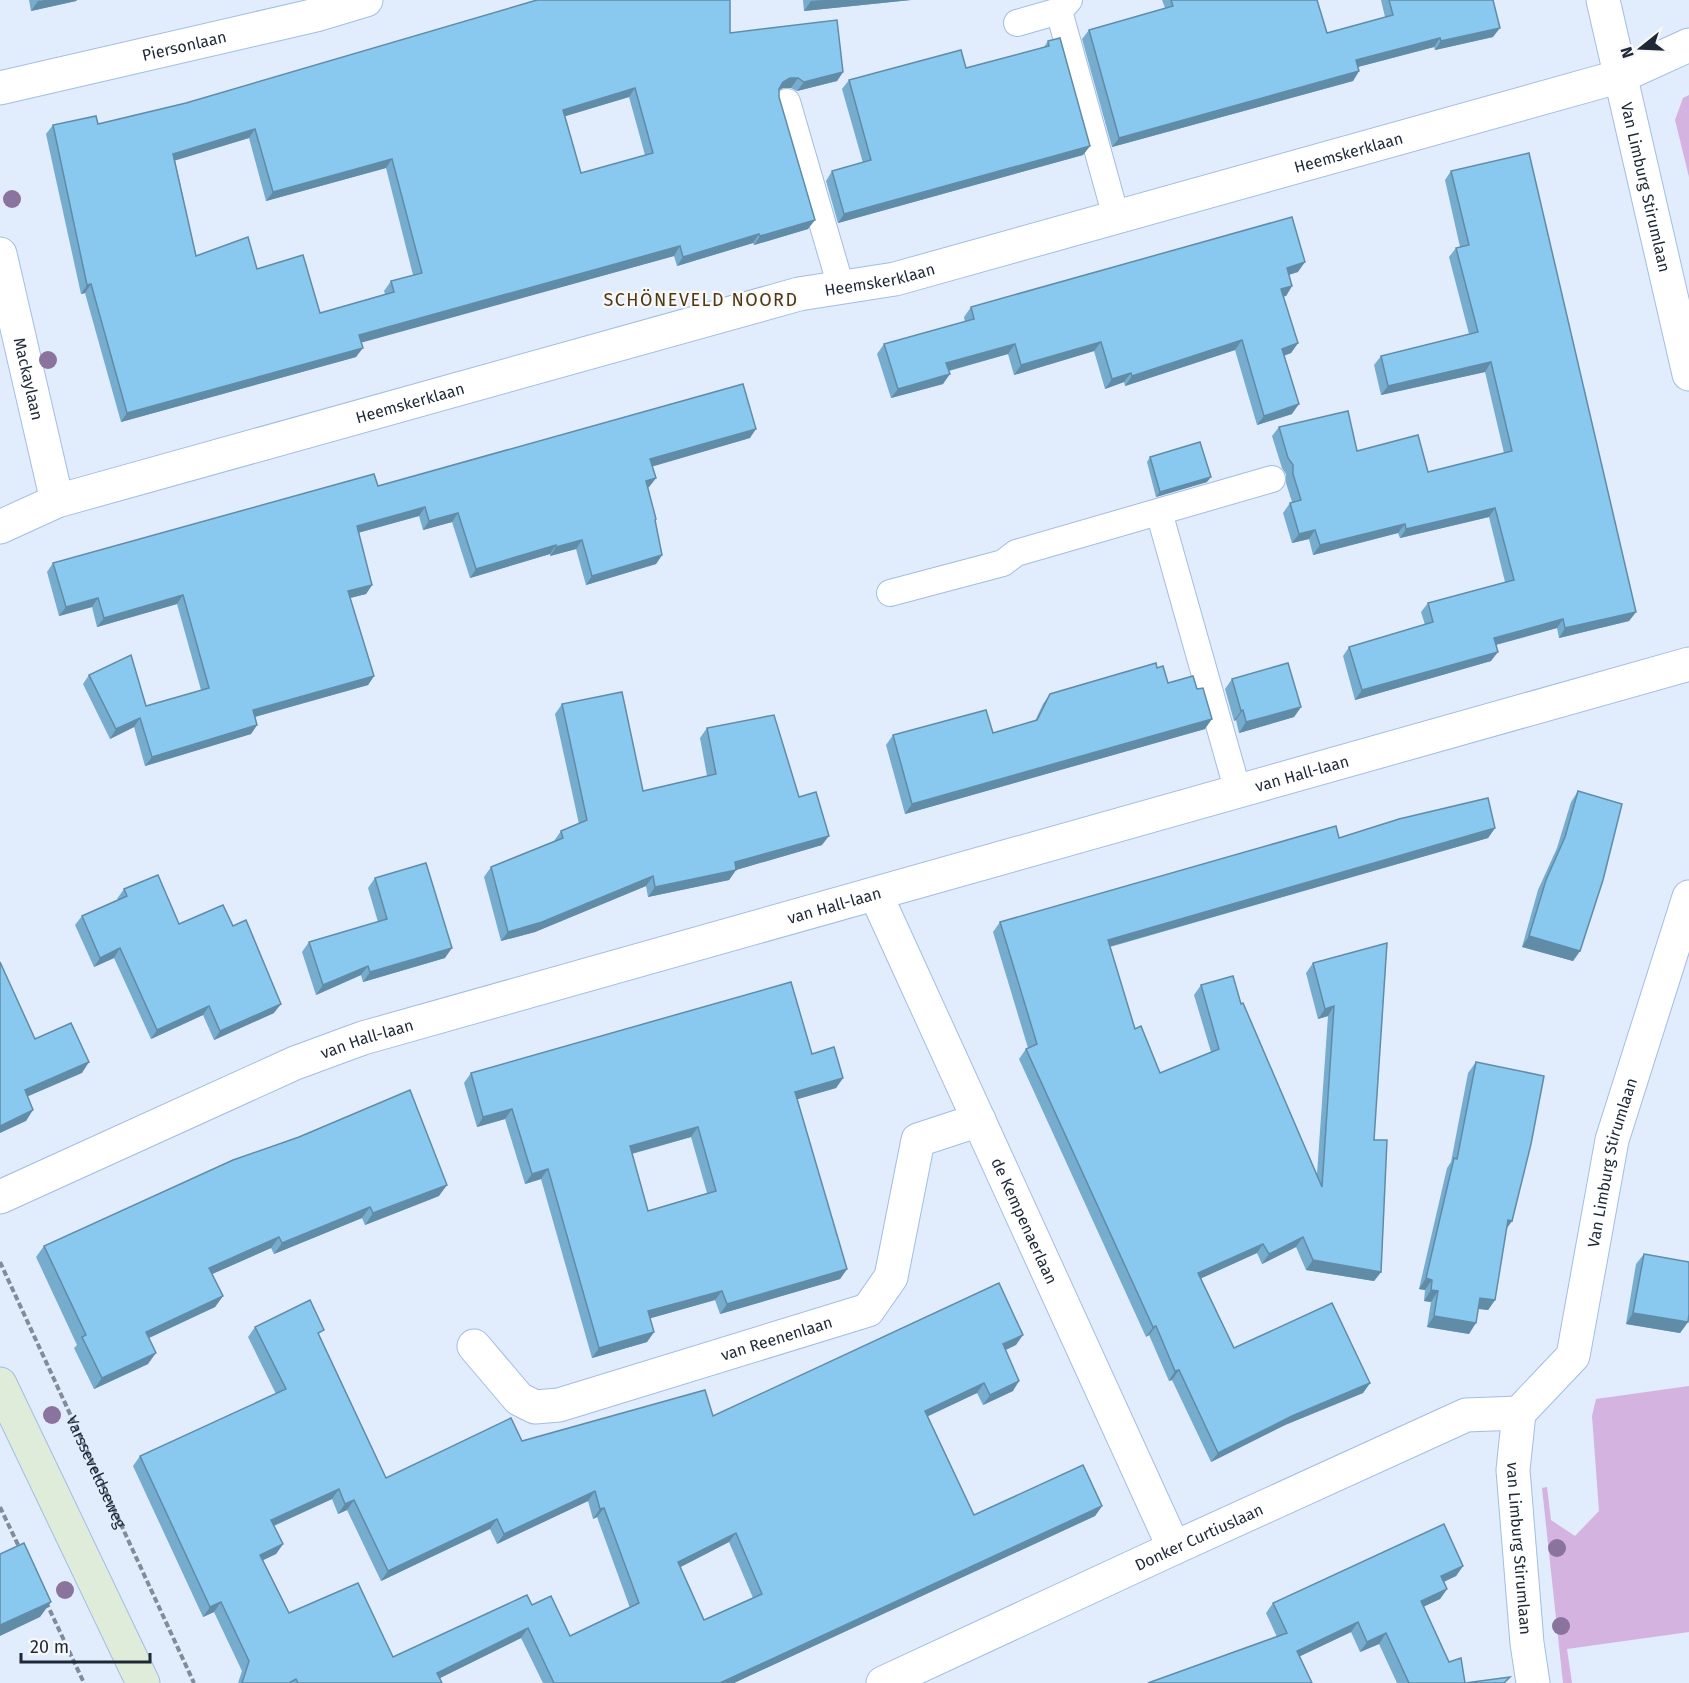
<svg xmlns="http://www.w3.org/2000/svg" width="1689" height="1683" font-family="'Fira Sans',sans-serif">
<rect width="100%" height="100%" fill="#e1ecfc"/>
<g fill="#d4b3e0">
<polygon points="1689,95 1689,177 1675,120 1683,98"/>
<polygon points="1689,1386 1689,1632 1567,1649 1572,1683 1563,1683 1542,1488 1547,1487 1551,1520 1575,1536 1599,1511 1592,1416 1596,1399"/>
</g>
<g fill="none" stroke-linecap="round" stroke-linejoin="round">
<g stroke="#a2bde4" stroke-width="28">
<g id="service">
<polyline points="1069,0 1059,11 1116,217"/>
<polyline points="1017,23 1059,11"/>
<polyline points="787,102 841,287"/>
<polyline points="1159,512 1238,792"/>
<polyline points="890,593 1003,563 1016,553 1272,479"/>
</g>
</g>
<g stroke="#a2bde4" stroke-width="35">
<g id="minor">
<path id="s2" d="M 1603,0 L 1689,374"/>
<path id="s3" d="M 0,88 L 316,15 L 366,0"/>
<path id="s4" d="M 0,254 L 57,501"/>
<path id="s5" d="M 0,527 L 57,501 L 799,294 L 895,279 L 1621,76 L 1689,45"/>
<path id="s6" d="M 876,895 L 1174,1548"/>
<path id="s7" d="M 0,1197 L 295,1063 L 363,1038 L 1689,664"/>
<path id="s8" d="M 474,1346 L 519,1399 L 535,1407 L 559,1405 L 868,1310 L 891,1277 L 918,1140 L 979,1120"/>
<path id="s9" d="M 1519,1413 L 1573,1356 L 1612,1140 L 1689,897"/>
<path id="s10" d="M 1519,1413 L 1513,1470 L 1527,1643 L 1533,1683"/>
<path id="s11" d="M 883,1683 L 1174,1548 L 1466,1415 L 1519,1413"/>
</g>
</g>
<g stroke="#a2bde4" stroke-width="35">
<polyline id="secondary" points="0,1384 143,1683"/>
</g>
<g stroke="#818b9b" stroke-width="4" stroke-dasharray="6 3" stroke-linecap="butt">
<path id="s1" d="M 0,1262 L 194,1683"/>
<polyline points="0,1507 20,1549"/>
<polyline points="46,1602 84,1683"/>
</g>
<use href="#service" stroke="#fff" stroke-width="26"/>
<use href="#minor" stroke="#fff" stroke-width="33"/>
<use href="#secondary" stroke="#dfecda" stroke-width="33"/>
</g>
<g fill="#8a749e">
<circle cx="12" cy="199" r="9"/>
<circle cx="48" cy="360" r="9"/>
<circle cx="52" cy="1415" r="9"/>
<circle cx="1557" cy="1548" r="9"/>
<circle cx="65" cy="1590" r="9"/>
<circle cx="1561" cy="1626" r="9"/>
</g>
<g fill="#76acce" fill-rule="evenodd">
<polygon points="29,0 77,0 76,1 31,11"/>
<polygon points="803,0 911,0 804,11"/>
<polygon points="1162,0 1317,0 1327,33 1385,17 1381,0 1493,0 1493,37 1435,50 1434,47 1358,67 1359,71 1353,81 1112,147 1082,39 1089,30 1165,8"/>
<path d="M 730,33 L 843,72 L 837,81 L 797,91 L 791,88 L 783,88 L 779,90 L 779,97 L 808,229 L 754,245 L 753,243 L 677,266 L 674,256 L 361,342 L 356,357 L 121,422 L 85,293 L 81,294 L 46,134 L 53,125 L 98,124 ZM 629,97 L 645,155 L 581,173 L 565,116 ZM 249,138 L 266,201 L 386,168 L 413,275 L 391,281 L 384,291 L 385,294 L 320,313 L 257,269 L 196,256 L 175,160 Z"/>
<polygon points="1048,41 1090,146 1083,155 838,223 826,181 832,171 863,163 842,89 849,80 966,68 1044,47"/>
<polygon points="1451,171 1636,612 1629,621 1559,638 1557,628 1496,645 1491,661 1355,700 1343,656 1349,647 1425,625 1421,612 1428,603 1505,582 1489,517 1400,538 1398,533 1313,555 1309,539 1292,543 1283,513 1290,503 1292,502 1286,483 1286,474 1282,468 1272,436 1279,427 1357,451 1428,472 1504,453 1485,372 1381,395 1374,365 1381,356 1469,334 1449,257 1456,248 1460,247 1445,180"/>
<polygon points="1298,272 1289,275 1292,286 1286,296 1283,296 1298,343 1291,353 1284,356 1292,414 1257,425 1235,350 1125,386 1124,382 1105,389 1094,351 1014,375 1008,354 949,371 943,384 891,398 877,354 884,344 965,322 964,317 971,307"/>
<polygon points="750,438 652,466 656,478 649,487 647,488 656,519 655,521 662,555 656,564 586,585 576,549 550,556 550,554 470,578 452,522 423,530 419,516 358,533 372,585 366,594 350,598 374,676 368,685 255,717 257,725 251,734 145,766 134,727 110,739 83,684 89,675 146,706 201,690 177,604 97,627 92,607 59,616 47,572 53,563 378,486"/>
<polygon points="1150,457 1207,482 1156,497 1147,462"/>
<polygon points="1157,668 1205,729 905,814 886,745 893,735 993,733 1035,721 1043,704 1050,694"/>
<polygon points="1232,679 1301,707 1294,717 1239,733 1236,720 1234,721 1225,689"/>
<polygon points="562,704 643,791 707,776 700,738 707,728 799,797 822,845 736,870 729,880 648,897 646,886 535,932 501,941 484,877 491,867 554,841 561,831 579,824 555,714"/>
<polygon points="1578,791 1580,951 1573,961 1522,947 1538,890 1557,848 1571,802"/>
<polygon points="1495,828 1488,838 1110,947 1135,1029 1160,1073 1211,1052 1194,995 1201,985 1241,1004 1317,1174 1328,1016 1318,1019 1306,973 1313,963 1387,943 1374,1140 1381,1272 1374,1281 1306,1270 1296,1247 1262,1264 1257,1253 1201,1278 1234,1348 1370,1383 1363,1393 1285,1425 1211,1462 1172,1380 1169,1381 1149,1335 1146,1337 1019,1059 1026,1049 1028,1048 993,932 1000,922 1339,838"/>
<polygon points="375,878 445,958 363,982 361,975 316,995 302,952 309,942 378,922 368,888"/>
<polygon points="124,889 179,924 274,1013 214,1040 203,1015 151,1039 114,958 94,967 75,925 82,916 118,900 117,899"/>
<path d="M 812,1054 L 843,1078 L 836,1088 L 797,1099 L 847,1269 L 840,1279 L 720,1314 L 715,1300 L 650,1318 L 654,1332 L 647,1342 L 592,1358 L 541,1179 L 525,1184 L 505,1119 L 477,1127 L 464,1083 L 471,1073 ZM 691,1137 L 707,1193 L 648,1211 L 632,1154 Z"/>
<polygon points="1476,1062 1512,1221 1506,1229 1495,1300 1488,1310 1478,1309 1469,1334 1427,1327 1431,1302 1424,1301 1425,1290 1419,1289 1447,1168 1451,1162 1468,1073"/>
<polygon points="439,1196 365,1225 362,1218 274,1254 271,1248 212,1274 223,1296 215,1307 149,1338 148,1364 94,1389 74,1348 77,1345 36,1257 44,1246"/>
<polygon points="1644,1254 1688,1322 1680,1333 1626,1324 1636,1264"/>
<path d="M 255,1327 L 320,1337 L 386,1478 L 522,1441 L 713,1416 L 1016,1345 L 1006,1350 L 1013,1391 L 983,1405 L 977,1393 L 927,1416 L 974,1515 L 1102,1506 L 1095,1516 L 734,1683 L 543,1683 L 521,1638 L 440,1678 L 442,1683 L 238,1683 L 242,1671 L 214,1612 L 203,1617 L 133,1466 L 140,1456 L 276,1394 L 248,1337 ZM 332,1499 L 338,1514 L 347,1510 L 381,1581 L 490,1529 L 497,1544 L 588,1501 L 593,1519 L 597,1517 L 630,1608 L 570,1636 L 532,1605 L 393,1657 L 289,1613 L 263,1560 L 276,1554 L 283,1544 L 274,1526 ZM 729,1542 L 753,1598 L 704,1620 L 680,1567 Z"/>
<polygon points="1463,1566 1456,1576 1444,1582 1447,1589 1440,1599 1423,1607 1449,1662 1465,1683 1397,1683 1379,1644 1360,1652 1351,1632 1300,1656 1277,1637 1266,1613 1273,1603"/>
</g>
<g fill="#608ca7">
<polygon points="45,0 77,0 76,1 31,11 38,1"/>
<polygon points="824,0 911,0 804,11 811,1"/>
<polygon points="1500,28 1493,37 1435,50 1441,41"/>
<polygon points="1440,38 1434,47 1350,69 1356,60"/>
<polygon points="1359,71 1353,81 1112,147 1119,138"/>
<polygon points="843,72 837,81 797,91 804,82"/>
<polygon points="790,78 798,78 791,88 783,88 777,91 783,82"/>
<polygon points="635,88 629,97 556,119 563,110"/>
<polygon points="255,129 249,138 167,163 173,154"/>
<polygon points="1090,146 1083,155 838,223 844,214"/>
<polygon points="392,159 386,168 266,201 273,192"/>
<polygon points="815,220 808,229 754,245 760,236"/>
<polygon points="759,234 753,243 677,266 683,257"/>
<polygon points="680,246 674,256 353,345 359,335"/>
<polygon points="1305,262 1298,272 1280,277 1287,268"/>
<polygon points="91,284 85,293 81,294 87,285"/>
<polygon points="1292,286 1286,296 1274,299 1281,289"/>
<polygon points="1242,340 1235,350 1125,386 1132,376"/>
<polygon points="1101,342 1094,351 1014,375 1021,365"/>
<polygon points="1298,343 1291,353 1275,358 1282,349"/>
<polygon points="1015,344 1008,354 940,373 946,363"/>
<polygon points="363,348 356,357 121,422 127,413"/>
<polygon points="1491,362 1485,372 1381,395 1388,386"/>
<polygon points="1131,373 1124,382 1105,389 1112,379"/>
<polygon points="950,374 943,384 891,398 898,389"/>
<polygon points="1299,404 1292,414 1257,425 1264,416"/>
<polygon points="756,429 750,438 644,469 650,459"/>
<polygon points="1211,477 1207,482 1156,497 1160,492"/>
<polygon points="656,478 649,487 639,490 646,481"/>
<polygon points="425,507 419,516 350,535 357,526"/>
<polygon points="1495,508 1489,517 1400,538 1406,529"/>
<polygon points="458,513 452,522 423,530 429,521"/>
<polygon points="1405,524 1398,533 1313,555 1320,545"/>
<polygon points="1315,530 1309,539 1292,543 1299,534"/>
<polygon points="582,540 576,549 550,556 556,547"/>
<polygon points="556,545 550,554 470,578 476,569"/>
<polygon points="662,555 656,564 586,585 592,576"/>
<polygon points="372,585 366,594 342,600 348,591"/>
<polygon points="183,595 177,604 97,627 104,618"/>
<polygon points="98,598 92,607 59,616 66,607"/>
<polygon points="1636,612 1629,621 1559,638 1565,628"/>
<polygon points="1563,619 1557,628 1487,647 1494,638"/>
<polygon points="1498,652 1491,661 1355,700 1362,690"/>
<polygon points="374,676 368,685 247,719 253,710"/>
<polygon points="1301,707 1294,717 1239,733 1246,722"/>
<polygon points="1243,710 1236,720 1234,721 1241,711"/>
<polygon points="140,718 134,727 110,739 116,729"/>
<polygon points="1212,719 1205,729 905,814 912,804"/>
<polygon points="257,725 251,734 145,766 152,757"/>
<polygon points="1495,828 1488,838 1101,949 1108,940"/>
<polygon points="829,836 822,845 736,870 729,880 648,897 655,887 735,862"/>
<polygon points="653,876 646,886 535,932 501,941 508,932"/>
<polygon points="1529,936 1580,951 1573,961 1522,947"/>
<polygon points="120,948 114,958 94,967 100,958"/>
<polygon points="452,948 445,958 363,982 370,972"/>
<polygon points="368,966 361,975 316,995 323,985"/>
<polygon points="281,1004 274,1013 214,1040 220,1031"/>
<polygon points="209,1006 203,1015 151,1039 157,1030"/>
<polygon points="1334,1006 1328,1016 1318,1019 1325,1009"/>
<polygon points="89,1062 82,1073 17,1101 25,1090"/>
<polygon points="843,1078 836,1088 788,1102 795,1092"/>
<polygon points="512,1109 505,1119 477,1127 483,1117"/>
<polygon points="33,1110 26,1121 0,1133 0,1126"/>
<polygon points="698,1127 691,1137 623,1156 630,1146"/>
<polygon points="548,1169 541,1179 525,1184 532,1174"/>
<polygon points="447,1185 439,1196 365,1225 373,1213"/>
<polygon points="370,1207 362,1218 274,1254 282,1243"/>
<polygon points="1508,1220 1512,1221 1504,1232"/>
<polygon points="279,1237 271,1248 201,1279 209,1268"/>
<polygon points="1303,1237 1296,1247 1262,1264 1269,1254"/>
<polygon points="1263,1244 1257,1253 1191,1283 1198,1273"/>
<polygon points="1313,1260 1381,1272 1374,1281 1306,1270"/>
<polygon points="847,1269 840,1279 720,1314 727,1304"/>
<polygon points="1426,1278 1432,1280 1425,1290 1419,1289"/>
<polygon points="1431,1290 1438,1291 1431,1302 1424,1301"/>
<polygon points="722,1291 715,1300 641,1321 648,1311"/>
<polygon points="223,1296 215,1307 138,1343 146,1332"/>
<polygon points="1480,1298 1495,1300 1488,1310 1473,1308"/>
<polygon points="1633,1313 1688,1322 1680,1333 1626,1324"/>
<polygon points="1434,1316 1476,1323 1469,1334 1427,1327"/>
<polygon points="1156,1326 1149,1335 1146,1337 1153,1327"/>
<polygon points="654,1332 647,1342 592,1358 599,1348"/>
<polygon points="1023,1335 1016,1345 996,1354 1003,1344"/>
<polygon points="156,1353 148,1364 94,1389 102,1378"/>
<polygon points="1179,1370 1172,1380 1169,1381 1175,1371"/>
<polygon points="1019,1381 1013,1391 983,1405 990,1395"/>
<polygon points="984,1383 977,1393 918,1421 925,1411"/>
<polygon points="1370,1383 1363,1393 1285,1425 1211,1462 1218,1453 1292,1416"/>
<polygon points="339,1489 332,1499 264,1530 271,1520"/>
<polygon points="595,1491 588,1501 497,1544 504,1534"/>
<polygon points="354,1500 347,1510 338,1514 345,1504"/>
<polygon points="1102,1506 1095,1516 734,1683 720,1683"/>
<polygon points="604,1508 597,1517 593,1519 600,1509"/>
<polygon points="497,1519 490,1529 381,1581 388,1571"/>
<polygon points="736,1533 729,1542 671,1572 678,1562"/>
<polygon points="283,1544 276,1554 253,1565 260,1555"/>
<polygon points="1463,1566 1456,1576 1434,1586 1441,1576"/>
<polygon points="1447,1589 1440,1599 1414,1611 1421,1601"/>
<polygon points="51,1602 40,1617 0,1636 0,1625"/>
<polygon points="221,1602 214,1612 203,1617 210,1607"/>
<polygon points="1358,1622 1351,1632 1290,1661 1297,1651"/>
<polygon points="528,1628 521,1638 430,1683 437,1673"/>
<polygon points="1386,1633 1379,1644 1360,1652 1367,1642"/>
</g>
<g fill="#89c8ef" stroke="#608ca7" stroke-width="1.5" fill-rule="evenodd">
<path d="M 537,0 L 730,0 L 730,33 L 837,20 L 843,72 L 804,82 L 798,78 L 790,78 L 783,82 L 779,89 L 779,97 L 815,220 L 760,236 L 759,234 L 683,257 L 680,246 L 359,335 L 363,348 L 127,413 L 91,284 L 87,285 L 53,125 L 96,116 L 98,124 L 186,103 ZM 635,88 L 653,153 L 581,173 L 563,110 ZM 255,129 L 273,192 L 392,159 L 422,273 L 391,281 L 394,292 L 320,313 L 303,255 L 257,269 L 248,237 L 196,256 L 173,154 Z"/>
<polygon points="1171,0 1317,0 1327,33 1393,15 1389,0 1493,0 1500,28 1441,41 1440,38 1356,60 1359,71 1119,138 1089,30 1173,6"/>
<polygon points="1060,38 1090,146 844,214 832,171 871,160 849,80 961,50 966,68 1049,46 1048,41"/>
<polygon points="1529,153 1636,612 1565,628 1563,619 1494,638 1498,652 1362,690 1349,647 1433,622 1428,603 1514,580 1495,508 1406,529 1405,524 1320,545 1315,530 1299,534 1290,503 1301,500 1293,474 1293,465 1288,458 1279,427 1348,411 1357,451 1418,435 1428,472 1512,451 1491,362 1388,386 1381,356 1478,332 1456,248 1469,245 1451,171"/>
<polygon points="1292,217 1305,262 1287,268 1292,286 1281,289 1298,343 1282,349 1299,404 1264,416 1242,340 1132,376 1131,373 1112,379 1101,342 1021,365 1015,344 946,363 950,374 898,389 884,344 974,319 971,307"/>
<polygon points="743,384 756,429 650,459 656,478 646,481 656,519 655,520 662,555 592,576 582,540 556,547 556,545 476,569 458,513 429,521 425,507 357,526 372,585 348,591 374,676 253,710 257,725 152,757 140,718 116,729 89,675 131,655 146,706 209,688 183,595 104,618 98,598 66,607 53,563 374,474 378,486"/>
<polygon points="1200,442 1211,477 1160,492 1150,457"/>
<polygon points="1156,663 1157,668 1163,666 1168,683 1193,676 1197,689 1203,688 1212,719 912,804 893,735 986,710 993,733 1037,720 1050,694"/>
<polygon points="1288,663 1301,707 1246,722 1243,710 1241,711 1232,679"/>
<polygon points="622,692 643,791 716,774 707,728 774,715 799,797 816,792 829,836 735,862 736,870 655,887 653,876 542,922 508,932 491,867 563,838 561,831 587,820 562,704"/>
<polygon points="1578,791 1622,804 1603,880 1580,951 1529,936 1546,880 1565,837"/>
<polygon points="1488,798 1495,828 1108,940 1135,1029 1141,1026 1160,1073 1219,1049 1201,985 1233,976 1241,1004 1243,1003 1322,1187 1334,1006 1325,1009 1313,963 1387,943 1374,1140 1387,1140 1381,1272 1313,1260 1303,1237 1269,1254 1263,1244 1198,1273 1234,1348 1332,1303 1370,1383 1292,1416 1218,1453 1179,1370 1175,1371 1156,1326 1153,1327 1026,1049 1037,1044 1000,922 1336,826 1339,838 1399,819"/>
<polygon points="426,863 452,948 370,972 368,966 323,985 309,942 387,919 375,878"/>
<polygon points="158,875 179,924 223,905 233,926 246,920 281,1004 220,1031 209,1006 157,1030 120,948 100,958 82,916 127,896 124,889"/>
<polygon points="0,962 35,1039 71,1023 89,1062 25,1090 33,1110 0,1126"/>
<path d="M 791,982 L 812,1054 L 834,1047 L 843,1078 L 795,1092 L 847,1269 L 727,1304 L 722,1291 L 648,1311 L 654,1332 L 599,1348 L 548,1169 L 532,1174 L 512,1109 L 483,1117 L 471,1073 ZM 698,1127 L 716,1191 L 648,1211 L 630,1146 Z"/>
<polygon points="1476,1062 1544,1076 1531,1144 1512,1221 1508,1220 1495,1300 1480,1298 1476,1323 1434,1316 1438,1291 1431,1290 1432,1280 1426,1278 1454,1158 1457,1159"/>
<polygon points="410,1090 447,1185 373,1213 370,1207 282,1243 279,1237 209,1268 223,1296 146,1332 156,1353 102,1378 82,1337 86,1335 44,1246 233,1160 299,1137"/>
<polygon points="1644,1254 1689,1262 1689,1314 1688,1322 1633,1313"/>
<path d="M 999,1283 L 1023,1335 L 1003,1344 L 1019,1381 L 990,1395 L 984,1383 L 925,1411 L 974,1515 L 1083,1465 L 1102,1506 L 720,1683 L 554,1683 L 528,1628 L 437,1673 L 442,1683 L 298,1683 L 296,1679 L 289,1683 L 242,1683 L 249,1661 L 221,1602 L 210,1607 L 140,1456 L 286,1389 L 255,1327 L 310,1300 L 324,1330 L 318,1333 L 386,1478 L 511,1418 L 522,1441 L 705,1390 L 713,1416 ZM 339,1489 L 345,1504 L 354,1500 L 388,1571 L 497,1519 L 504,1534 L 595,1491 L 600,1509 L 604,1508 L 639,1603 L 570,1636 L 551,1596 L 532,1605 L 527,1595 L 393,1657 L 358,1583 L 289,1613 L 260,1555 L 283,1544 L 271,1520 ZM 736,1533 L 762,1594 L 704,1620 L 678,1562 Z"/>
<polygon points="1444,1524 1463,1566 1441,1576 1447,1589 1421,1601 1449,1662 1461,1658 1465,1683 1409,1683 1386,1633 1367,1642 1358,1622 1297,1651 1312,1683 1148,1683 1287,1633 1273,1603"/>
<polygon points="24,1543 51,1602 0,1625 0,1554"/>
<polygon points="1510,1677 1504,1683 1465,1683"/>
</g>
<g text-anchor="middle" stroke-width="4.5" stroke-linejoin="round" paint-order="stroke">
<g font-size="16" fill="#1e2837" stroke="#f8f8f8">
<text dy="6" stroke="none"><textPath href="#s3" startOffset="189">Piersonlaan</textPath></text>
<text dy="6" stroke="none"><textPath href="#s5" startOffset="1401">Heemskerklaan</textPath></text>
<text dy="6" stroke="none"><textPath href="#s2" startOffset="192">Van Limburg Stirumlaan</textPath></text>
<text dy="6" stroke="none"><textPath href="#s5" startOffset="915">Heemskerklaan</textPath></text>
<text dy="6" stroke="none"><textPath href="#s4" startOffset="128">Mackaylaan</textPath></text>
<text dy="6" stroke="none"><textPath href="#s5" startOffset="429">Heemskerklaan</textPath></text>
<text dy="6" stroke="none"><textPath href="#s7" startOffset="1372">van Hall-laan</textPath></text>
<text dy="6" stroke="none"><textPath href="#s7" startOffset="886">van Hall-laan</textPath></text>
<text dy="6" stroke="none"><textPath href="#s7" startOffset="400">van Hall-laan</textPath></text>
<text dy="6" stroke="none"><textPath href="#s9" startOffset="276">Van Limburg Stirumlaan</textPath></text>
<text dy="6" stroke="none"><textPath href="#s6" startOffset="358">de Kempenaerlaan</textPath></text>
<text dy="6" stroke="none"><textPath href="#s8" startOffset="339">van Reenenlaan</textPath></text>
<text dy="6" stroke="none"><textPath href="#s1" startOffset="231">Varsseveldseweg</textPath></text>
<text dy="6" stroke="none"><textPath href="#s11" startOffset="348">Donker Curtiuslaan</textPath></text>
<text dy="6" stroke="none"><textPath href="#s10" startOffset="136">van Limburg Stirumlaan</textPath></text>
</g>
<g font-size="18" letter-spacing="1.5" fill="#4e3813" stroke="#f8f8f8">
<text x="701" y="306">SCHÖNEVELD NOORD</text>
</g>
</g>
<g transform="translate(1641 48) rotate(252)" stroke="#f8f8f8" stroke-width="4.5" paint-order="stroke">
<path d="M0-4.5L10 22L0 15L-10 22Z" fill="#1e2837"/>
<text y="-9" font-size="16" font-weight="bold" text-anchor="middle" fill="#1e2837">N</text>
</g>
<path d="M21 1653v9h129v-9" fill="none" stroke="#1e2837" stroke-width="3"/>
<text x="30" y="1653" font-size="18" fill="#1e2837" stroke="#f8f8f8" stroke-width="4.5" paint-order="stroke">20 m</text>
</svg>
